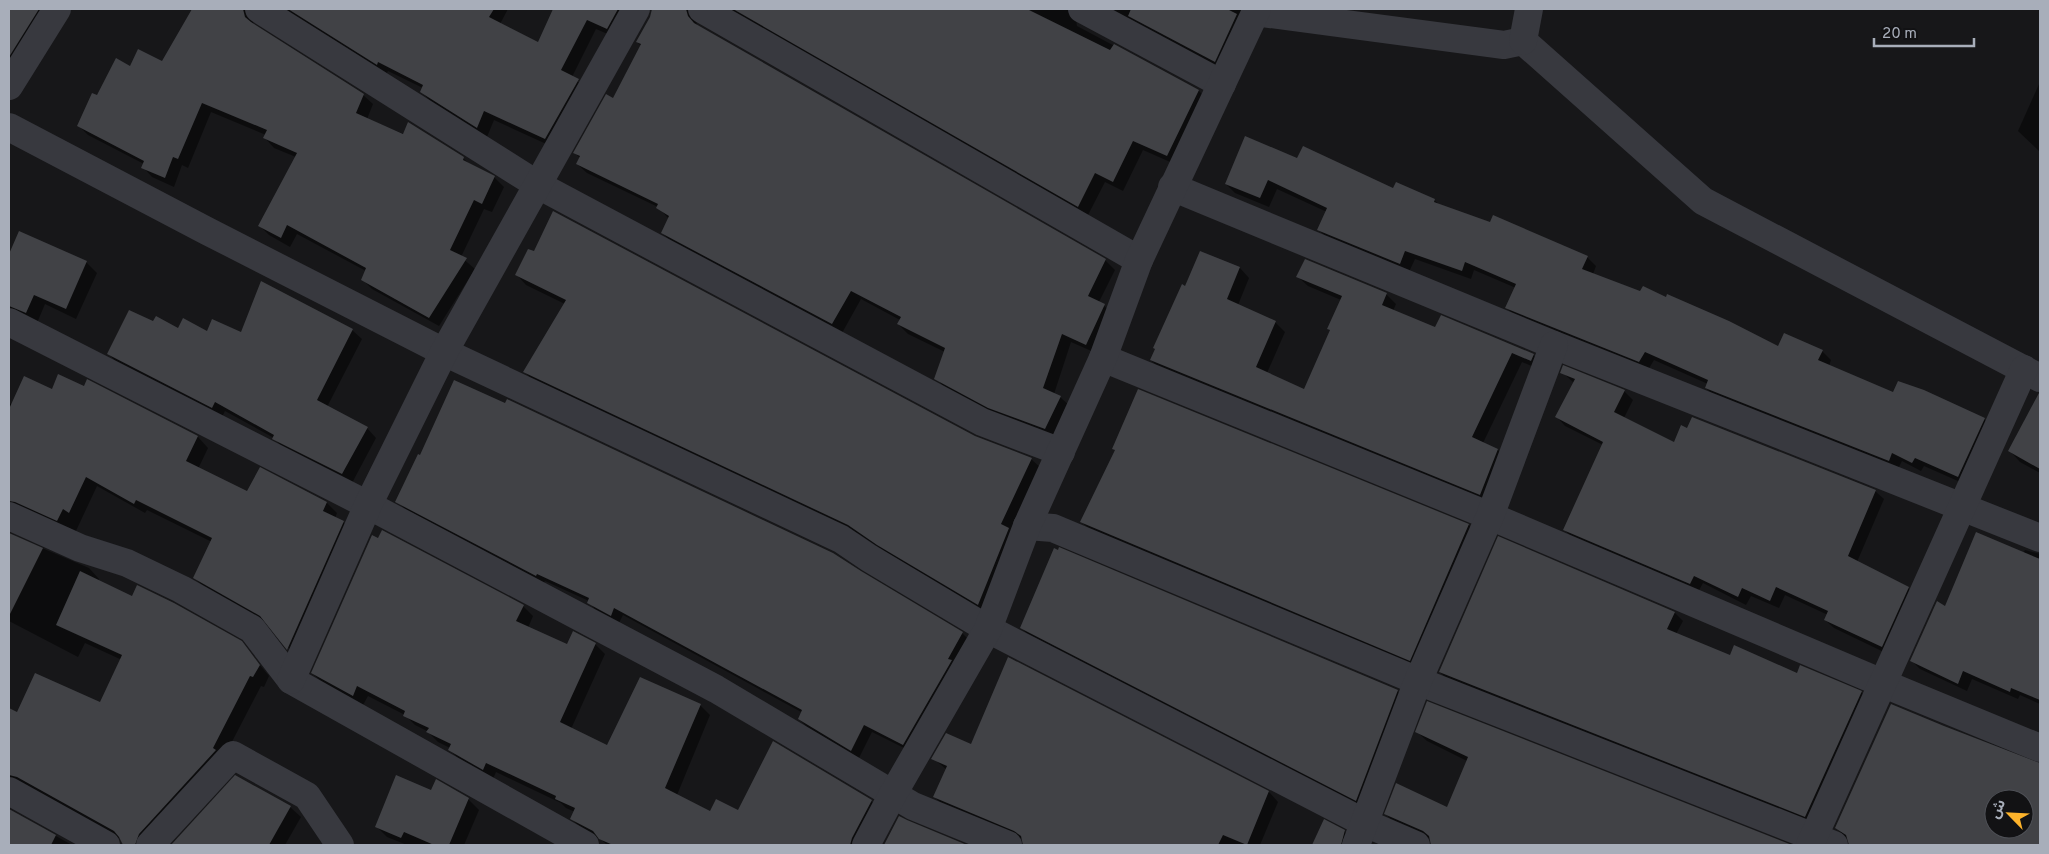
<svg xmlns="http://www.w3.org/2000/svg" width="2049" height="854" font-family="Overpass,'Noto Sans Arabic',sans-serif">
<rect width="100%" height="100%" fill="#171719"/>
<g fill="#0007">
<polygon points="9,9 56,9 9,76"/>
<polygon points="193,9 257,9 252,19 254,26 363,95 373,104 367,119 463,158 471,166 494,177 504,187 492,212 484,209 461,257 475,269 439,326 372,289 362,279 366,271 297,234 290,247 269,235 260,226 296,157 274,148 265,138 266,135 211,112 188,168 182,165 174,187 152,177 143,167 144,164 88,135 78,125 97,97 131,67 163,63"/>
<polygon points="284,9 508,9 500,24 538,43 555,9 634,9 617,38 596,29 572,77 588,90 555,148 494,120 487,137 431,102 422,92 423,88 388,71 387,73"/>
<polygon points="653,9 700,9 696,20 697,26 1105,260 1115,270 1099,302 1114,314 1096,353 1071,342 1054,394 1060,397 1070,406 1055,438 999,417 945,388 936,378 945,352 908,334 898,324 900,320 861,299 842,333 672,242 662,233 669,219 658,207 587,173 577,164 580,158 575,153 614,100 641,46 637,42 651,17"/>
<polygon points="728,9 1026,9 1029,10 1030,9 1080,9 1076,20 1077,26 1199,91 1208,100 1177,165 1143,150 1123,191 1105,182 1088,215"/>
<polygon points="1108,9 1256,9 1224,71"/>
<polygon points="2040,82 2040,152 2018,131"/>
<polygon points="1298,160 1393,190 1434,200 1440,205 1587,257 1596,266 1593,274 1779,348 1822,351 1831,360 1829,366 1894,394 1984,419 1993,428 1967,485 1924,466 1921,471 1902,461 1898,469 1715,397 1706,388 1708,384 1654,360 1648,370 1516,317 1507,308 1516,288 1474,270 1471,279 1415,259 1409,272 1328,239 1319,230 1327,212 1277,189 1269,207 1235,193 1226,184"/>
<polygon points="19,233 86,262 97,273 76,319 45,304 37,323 9,311 9,257"/>
<polygon points="1201,252 1240,268 1249,278 1238,305 1275,322 1285,332 1267,373 1304,391 1331,331 1328,329 1341,300 1308,286 1298,277 1386,294 1396,304 1393,311 1436,329 1533,355 1543,364 1541,370 1522,362 1483,443 1498,450 1507,460 1490,504 1161,370 1151,360"/>
<polygon points="517,275 1031,459 1041,468 988,614 889,554 859,534 534,382 525,372 565,304 526,285"/>
<polygon points="153,323 179,329 207,333 352,330 362,339 327,407 367,428 376,438 352,483 283,448 274,438 225,411 222,417 118,364 109,354"/>
<polygon points="1564,367 1624,391 1633,400 1624,418 1675,444 1875,491 1884,499 1857,562 1908,588 1917,597 1890,655 1834,628 1825,620 1828,615 1785,595 1779,608 1751,596 1746,605 1703,583 1698,592 1573,539 1565,530 1603,445 1565,426 1557,417 1574,383 1562,372"/>
<polygon points="88,381 198,437 208,448 198,469 247,493 327,503 337,513 335,518 343,522 354,533 298,659 268,623 205,588 194,577 212,542 147,510 145,513 97,486 75,533 9,516 9,403 12,404 52,391 85,387"/>
<polygon points="1138,391 1469,525 1479,536 1420,670 1092,532 1082,522 1116,451"/>
<polygon points="2025,422 2040,430 2040,473 2020,462 2010,451"/>
<polygon points="397,501 860,572 962,633 970,641 912,752 872,732 859,758 807,727 799,719 803,713 623,615 619,623 596,611 589,601 545,581 544,583 405,509"/>
<polygon points="9,534 89,568 99,579 98,581 133,598 241,642 269,676 264,687 261,686 223,759 149,845 123,845 121,839 28,787 9,791 9,717 12,719 101,704 122,660 85,643 78,657 9,621"/>
<polygon points="1499,538 1675,613 1683,621 1676,634 1731,657 1861,692 1870,701 1814,825 1449,681 1440,672"/>
<polygon points="2025,550 2040,554 2040,704 2020,695 2018,699 1972,679 1967,691 1920,669 1911,660 1946,607 2023,553"/>
<polygon points="523,606 533,616 528,628 568,645 595,644 605,654 571,729 607,747 700,705 710,715 677,795 710,812 738,812 871,801 882,811 863,845 607,845 602,840 582,829 572,819 575,812 566,808 561,803 496,772 493,779 460,760 450,750 450,748 438,742 427,731 415,725 405,715 368,696 363,705 323,683 312,673"/>
<polygon points="1021,628 1397,691 1404,697 1363,806 1028,634"/>
<polygon points="1008,658 1269,792 1278,802 1260,845 1024,845 1023,839 944,807 935,797 947,770 933,758 972,746"/>
<polygon points="1428,703 1789,845 1432,845 1431,839 1395,824 1386,814 1448,808 1467,761 1427,741 1417,732"/>
<polygon points="1979,746 1933,845 1854,845 1836,828"/>
<polygon points="2012,755 2040,766 2040,845 1975,845 1994,800 1994,829 2024,829 2024,799 1994,799"/>
<polygon points="236,777 290,807 301,817 285,845 173,845"/>
<polygon points="432,791 468,799 479,810 464,845 407,845 387,837 376,826"/>
<polygon points="9,810 72,845 9,845"/>
<polygon points="1324,821 1344,831 1354,841 1353,845 1313,845"/>
<polygon points="915,825 964,845 905,845"/>
</g>
<g fill="#414246" fill-rule="evenodd">
<polygon points="9,9 39,9 9,57"/>
<polygon points="192,9 243,9 245,17 251,22 364,94 356,113 403,134 408,122 464,157 463,160 495,176 482,204 474,200 450,250 467,258 429,318 361,280 366,268 287,225 281,238 258,226 297,153 263,138 267,130 202,103 178,159 173,157 165,178 141,168 144,161 77,126 92,93 97,95 116,58 130,66 138,49 162,61"/>
<polygon points="288,9 494,9 489,17 538,42 553,9 618,9 607,29 587,20 561,70 579,79 545,139 484,111 477,128 420,92 423,85 378,62 377,65"/>
<polygon points="652,9 686,9 688,16 694,23 1106,259 1088,296 1105,304 1086,345 1062,334 1043,388 1061,396 1045,429 988,408 934,379 945,348 897,324 901,317 851,291 832,324 661,233 669,216 656,208 658,204 576,164 580,156 573,153 606,94 613,98 641,44 636,42 650,17"/>
<polygon points="733,9 1027,9 1110,50 1114,44 1199,90 1167,156 1133,141 1113,182 1095,173 1078,207"/>
<polygon points="1131,9 1227,9 1237,14 1215,62 1128,16"/>
<polygon points="1245,136 1297,158 1303,146 1393,188 1396,182 1435,199 1434,202 1490,222 1493,215 1588,256 1582,269 1640,291 1643,286 1666,297 1667,294 1729,321 1778,346 1784,333 1823,350 1818,360 1893,392 1898,381 1924,390 1985,418 1958,477 1915,458 1912,463 1892,453 1889,461 1705,388 1708,380 1645,352 1639,362 1505,308 1516,284 1465,262 1462,271 1405,251 1400,264 1317,230 1327,208 1268,180 1260,198 1225,184"/>
<polygon points="553,211 975,436 1032,458 1001,524 1009,528 978,605 877,545 848,525 523,372 566,300 515,275 528,249 534,251"/>
<polygon points="19,231 87,261 66,309 34,295 26,313 9,306 9,254"/>
<polygon points="1200,251 1240,267 1227,299 1276,321 1256,367 1304,389 1330,330 1327,329 1342,296 1296,277 1305,259 1387,293 1382,305 1435,327 1441,315 1534,354 1531,361 1512,353 1472,437 1498,449 1480,495 1150,360 1155,349 1153,348 1182,284 1185,286"/>
<polygon points="261,281 353,329 317,400 368,427 342,474 272,439 274,435 215,402 212,408 107,354 129,310 153,321 156,316 178,328 183,318 207,331 212,319 241,332"/>
<polygon points="1563,365 1625,390 1614,412 1674,442 1681,425 1687,428 1692,417 1876,490 1848,556 1909,587 1882,647 1824,620 1828,611 1776,587 1770,601 1742,588 1738,597 1694,576 1690,584 1563,530 1603,442 1555,417 1575,379 1560,373"/>
<polygon points="58,374 84,386 87,379 198,436 186,461 247,491 260,467 327,502 323,511 344,521 287,650 260,616 193,578 212,538 136,500 134,504 86,477 69,513 63,509 57,521 15,502 9,501 9,409 24,376 52,389"/>
<polygon points="454,380 505,403 507,399 833,553 861,571 963,632 948,659 952,660 903,745 864,725 851,751 798,719 802,710 614,608 611,616 587,603 589,598 537,574 536,576 395,502 418,454 420,455"/>
<polygon points="1138,389 1469,524 1410,661 1080,522 1115,450 1112,449"/>
<polygon points="2039,393 2040,394 2040,469 2008,451"/>
<polygon points="382,530 524,605 516,621 567,644 573,631 596,643 560,722 607,745 640,677 701,704 665,788 710,811 716,799 738,810 773,741 872,800 852,838 850,845 613,845 599,839 593,831 570,819 575,808 555,799 556,796 486,763 483,770 448,750 451,744 426,732 429,728 403,716 405,711 357,686 353,696 311,673 372,535 378,538"/>
<polygon points="1976,532 2040,559 2040,700 2011,688 2010,692 1963,671 1958,684 1910,661 1937,601 1945,606"/>
<polygon points="9,533 43,548 9,616"/>
<polygon points="1498,536 1675,612 1667,629 1730,655 1734,645 1797,673 1800,665 1862,691 1805,817 1439,672"/>
<polygon points="1059,547 1398,690 1356,801 1020,628 1054,548 1058,550"/>
<polygon points="80,571 132,596 137,585 174,603 242,641 260,665 253,677 250,676 213,748 216,750 139,834 135,845 123,845 119,837 114,831 17,777 9,775 9,708 17,712 35,673 100,702 122,655 56,625"/>
<polygon points="1008,657 1269,791 1247,845 1223,835 1218,845 1023,845 1021,836 1014,831 933,797 947,766 931,759 946,733 971,744"/>
<polygon points="1427,701 1792,845 1431,845 1429,836 1423,831 1384,814 1396,783 1447,807 1468,757 1415,732"/>
<path d="M 1891,704 L 1944,726 L 2040,763 L 2040,845 L 1849,845 L 1846,835 L 1835,828 ZM 1994,799 L 2024,799 L 2024,829 L 1994,829 Z"/>
<polygon points="235,775 291,806 269,845 171,845"/>
<polygon points="396,775 431,790 436,779 469,798 449,845 434,845 404,832 401,838 375,827"/>
<polygon points="9,809 56,835 51,845 9,845"/>
<polygon points="899,816 907,820 967,845 884,845"/>
<polygon points="1324,819 1345,830 1341,845 1312,845"/>
</g>
<g fill="none" stroke-linecap="round" stroke-linejoin="round">
<g stroke="#38393f" stroke-width="28">
<polyline points="259,9 538,185 982,422 1061,452"/>
<polyline points="702,9 1139,260"/>
<polyline points="1082,9 1222,84"/>
<polyline points="1255,12 1504,45 1523,41 1703,201 2040,378"/>
<polyline points="1523,41 1529,9"/>
<polyline points="9,86 57,9"/>
<polyline points="9,127 207,231 444,352 841,539 869,558 988,629 1365,823 1416,845"/>
<polyline points="1172,187 1554,345 2040,538"/>
<polyline points="9,322 368,505 716,689 913,806 1008,845"/>
<polyline points="1103,358 1490,516 1882,683 2040,748"/>
<polyline points="9,516 80,548 127,563 181,589 252,629 291,680 585,845"/>
<polyline points="1027,526 1053,528 1418,681 1834,845"/>
<polyline points="291,680 368,505 444,352 636,9"/>
<polyline points="9,791 106,845"/>
<polyline points="150,845 233,755 307,796 340,845"/>
<polyline points="866,845 893,794 988,629 1027,526 1103,358 1139,260 1257,9"/>
<polyline points="1356,845 1418,681 1490,516 1554,345"/>
<polyline points="1810,845 2024,369"/>
</g>
</g>
<rect width="2049" height="854" fill="none" stroke="#a8aeba" stroke-width="20"/>
<g transform="translate(2009 814) rotate(294)"><circle r="24" fill="#121214" stroke="#4e5056"/>
<path d="M0-4L9 19L0 12L-9 19Z" fill="#fdb32b"/>
<text y="-8" font-size="14" font-weight="bold" text-anchor="middle" fill="#a8aeba">ش</text>
</g>
<path d="M1874 38v8h100v-8" fill="none" stroke="#a8aeba" stroke-width="2.5"/>
<text x="1882" y="38" font-size="15" fill="#a8aeba" stroke="#121214" stroke-width="4" paint-order="stroke">20 m</text>
</svg>
